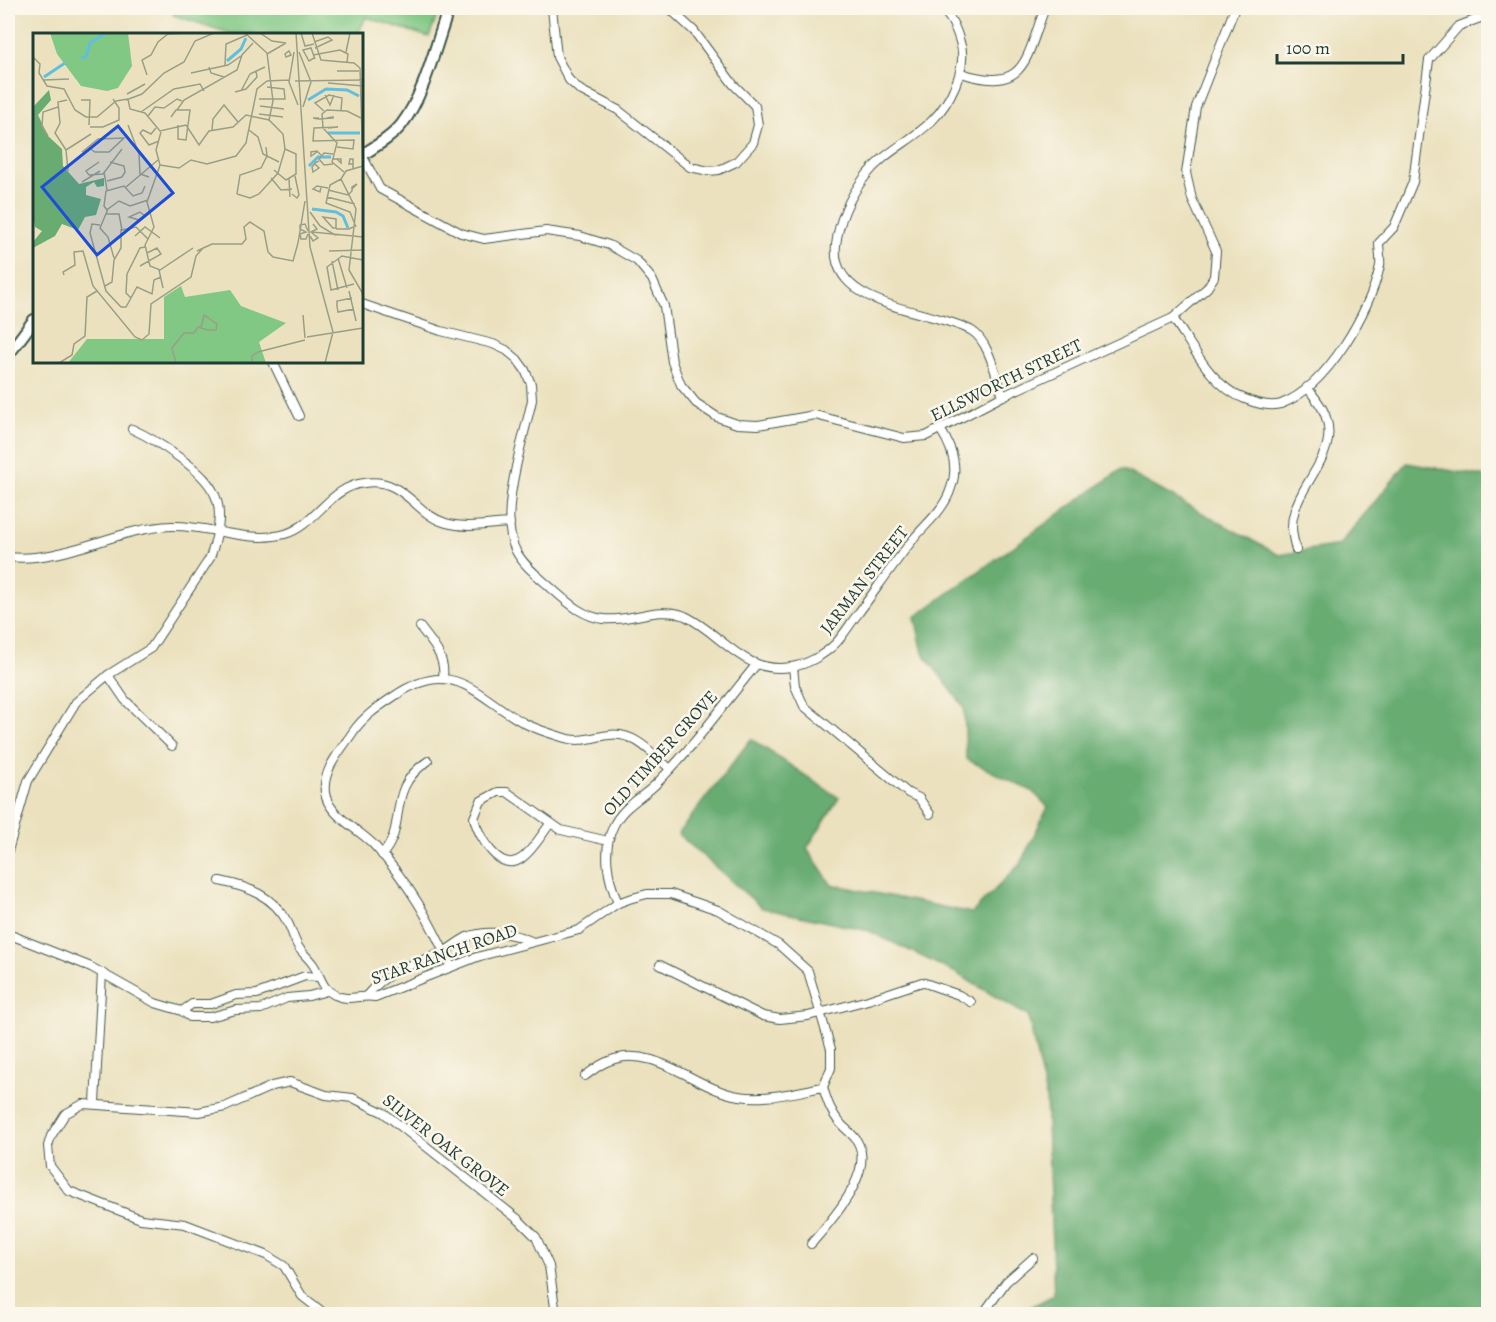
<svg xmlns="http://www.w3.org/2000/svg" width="1496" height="1322" font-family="Alegreya,serif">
<rect width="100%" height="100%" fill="#fbf7ec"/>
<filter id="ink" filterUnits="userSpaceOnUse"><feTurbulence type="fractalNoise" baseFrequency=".0167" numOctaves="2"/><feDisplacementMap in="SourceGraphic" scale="12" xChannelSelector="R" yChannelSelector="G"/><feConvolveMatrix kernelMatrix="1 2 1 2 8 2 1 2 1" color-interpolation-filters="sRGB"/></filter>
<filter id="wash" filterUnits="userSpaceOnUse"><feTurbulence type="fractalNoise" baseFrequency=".008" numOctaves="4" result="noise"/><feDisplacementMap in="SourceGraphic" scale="24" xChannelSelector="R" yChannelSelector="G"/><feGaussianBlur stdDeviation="1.35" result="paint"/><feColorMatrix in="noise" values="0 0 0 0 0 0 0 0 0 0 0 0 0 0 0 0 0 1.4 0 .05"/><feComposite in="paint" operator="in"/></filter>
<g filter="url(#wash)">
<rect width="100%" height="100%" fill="#ebe1be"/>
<polygon fill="#80c884" stroke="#50825c" stroke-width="1.5" points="179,8 440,8 429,37 366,17 358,34 232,34 173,15"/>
<polygon fill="#68ac72" stroke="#447453" stroke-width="1.5" points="1407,463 1482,476 1488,480 1488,1314 1017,1314 1054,1295 1046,1097 1028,1016 956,973 869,931 762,908 678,834 751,739 839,798 807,848 831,884 972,913 1020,864 1048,807 1032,791 966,759 964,707 923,653 915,617 1122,469 1279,555 1339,545"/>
</g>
<g filter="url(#ink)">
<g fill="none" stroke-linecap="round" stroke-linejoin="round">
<g stroke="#3e5649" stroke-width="10">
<g id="minor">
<polyline points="552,8 557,57 569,80 580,90 618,110 690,167 709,171 719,170 736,162 753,143 758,125 755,106 733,84 694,31 669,8"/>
<path d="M 940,8 C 951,16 956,28 960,42 C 965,56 961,72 955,86 C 933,138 894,139 864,178 C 849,198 839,220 836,245 C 829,309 934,309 972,331 C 989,341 996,377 1003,396"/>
<path d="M 961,73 C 1027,94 1025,59 1045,8"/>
<polyline points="362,155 380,189 461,233 484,239 546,231 580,236 609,245 637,261 652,279 664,306 672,362 681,385 696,403 717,417 737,424 758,425 815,415 904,438 926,436 1003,396 1173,318 1207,288 1214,277 1216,251 1192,199 1186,173 1196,107 1235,8"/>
<path d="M 362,304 L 441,331 L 493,344 L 506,350 L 517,359 L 525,370 L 531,384 L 532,400 C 524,438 497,517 516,551 C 523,565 539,577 550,587 C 566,601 582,617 604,619 C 630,622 659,605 685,616 C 723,634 743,675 791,667 C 806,665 824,655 835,644 C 843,636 850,624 857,615 C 875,591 892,566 911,542 C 925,524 944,511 951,488 C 959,467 952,447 940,429"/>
<path d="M 1173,318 C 1192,345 1212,387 1245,399 C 1255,403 1270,407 1281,404 C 1327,387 1370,311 1380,266 C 1381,259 1379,250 1379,243 L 1394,227 L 1413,182 L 1429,60 L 1459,26 L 1488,15"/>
<polyline points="273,362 299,416"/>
<path d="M 1296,550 C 1293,538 1290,526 1294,513 C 1303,477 1343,451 1323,410 C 1319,402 1312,394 1307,387"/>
<path d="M 8,557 C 66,563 115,528 172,526 C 209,525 248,544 285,534 C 316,525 329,487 364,483 C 405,477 414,514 446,523 C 467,529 489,524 510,523"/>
<path d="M 420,627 C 433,644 446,657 443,679"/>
<polyline points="793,667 795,686 804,706 908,793 919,798 930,814"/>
<polyline points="108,675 125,700 172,746"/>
<path d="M 550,824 C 542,834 533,850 522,858 C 500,875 478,836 474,818 L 481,801 L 498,792 L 507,792 L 561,830 L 608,841"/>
<path d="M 8,851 L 28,781 L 76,702 L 108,675 L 151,648 L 210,558 C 227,509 222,488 180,458 C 165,447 150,437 132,429"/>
<path d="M 382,855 C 409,825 384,790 428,761"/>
<path d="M 220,881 C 248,887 273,895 288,923 C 292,931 294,940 299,948 C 303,954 310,959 314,966 C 321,977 322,989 335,995 C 349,1002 361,994 375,997 L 477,957 L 579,930 L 618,903 L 629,899 L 647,894 L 671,894 L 718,910 L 779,945 L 808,971 L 831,1049 L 831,1068 L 823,1087 C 792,1093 757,1103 726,1093 C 690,1082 649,1044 609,1061 C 600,1064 592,1071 585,1076"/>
<path d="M 618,903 C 608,880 602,851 613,827 C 623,805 643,798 658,782 C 694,746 724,704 756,665"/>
<polyline points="8,934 91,967 155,1003 182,1011 190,1017 210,1017 236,1010 261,1009 287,998 309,996 327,991"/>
<polyline points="660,965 763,1016 780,1019 808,1016 868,1000 922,982 959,995 971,1002"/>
<path d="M 451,967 C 429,919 410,884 374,845 C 360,830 328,815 325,793 C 322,770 341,750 353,732 C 363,717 378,707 393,697 C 455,654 476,698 526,724 C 538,730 552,734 565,738 C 581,743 592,737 609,735 C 634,731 653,754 670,769"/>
<path d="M 367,995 C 387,971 411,965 439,954 C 449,950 457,942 467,937 C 487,929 513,933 531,941"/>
<polyline points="182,1011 192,1004 211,1004 236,995 257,994 305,976 318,977"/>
<polyline points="95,1103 102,973"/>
<path d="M 811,1244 C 830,1222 876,1172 857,1141 C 853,1134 846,1130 841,1124 C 831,1113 827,1101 823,1087"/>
<polyline points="325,1314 302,1296 284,1266 266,1255 185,1224 141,1219 69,1191 50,1166 48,1146 51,1136 65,1114 83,1104 199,1112 225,1107 272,1086 290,1082 326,1095 353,1098 384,1113 519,1220 536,1237 549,1266 556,1314"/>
<polyline points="983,1314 1006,1282 1033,1258"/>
</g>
</g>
<g stroke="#3e5649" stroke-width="14">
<g id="tertiary">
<path d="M 362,155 C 376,146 392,137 402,124 C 425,94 436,43 449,8"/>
<polyline points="8,355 34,320"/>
</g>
</g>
<use href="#minor" stroke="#fff" stroke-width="8"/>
<use href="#tertiary" stroke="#fff" stroke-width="10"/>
</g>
</g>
<g text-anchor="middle" stroke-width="5" stroke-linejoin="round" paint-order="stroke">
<g font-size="18" fill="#1f3d34" stroke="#fbf7ec">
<text transform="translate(1006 380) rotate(-26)" y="6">ELLSWORTH STREET</text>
<text transform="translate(864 580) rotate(-52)" y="6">JARMAN STREET</text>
<text transform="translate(660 753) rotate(-48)" y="6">OLD TIMBER GROVE</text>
<text transform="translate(444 954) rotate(-19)" y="6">STAR RANCH ROAD</text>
<text transform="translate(446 1145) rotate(38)" y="6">SILVER OAK GROVE</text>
</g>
</g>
<g transform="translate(33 33)">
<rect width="330" height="330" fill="#ebe1be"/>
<path d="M 17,0 L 95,0 L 99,33 L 85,55 L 74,58 L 48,53 L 24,21 ZM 148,253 L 152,264 L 197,257 L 208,273 L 253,290 L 226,309 L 233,330 L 35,330 L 54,306 L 131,306 L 131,264 Z" fill="#80c884"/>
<path d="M 16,57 L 18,67 L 5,82 L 15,103 L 29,116 L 30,133 L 46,151 L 71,145 L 71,153 L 64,154 L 61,149 L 53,154 L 53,162 L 68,166 L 63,182 L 52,184 L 45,197 L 29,191 L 22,203 L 0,215 L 0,209 L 9,198 L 2,194 L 0,182 L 0,74 Z" fill="#68ac72"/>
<path fill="none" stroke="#60bede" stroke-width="3" d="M 48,25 L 53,24 L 57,10 L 73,0M 194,28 L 208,16 L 213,5M 11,44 L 32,30M 275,67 L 293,56 L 314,57 L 326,63M 295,100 L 327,100M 276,133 L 285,124 L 298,124M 279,176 L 303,179 L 310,183 L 315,195"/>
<path fill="none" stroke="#999f87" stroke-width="1.5" d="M 212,0 L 234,20 L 240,68 L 236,87M 227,0 L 239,8 L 253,10M 263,0 L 277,214 L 300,299 L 292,330M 268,0 L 272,13 L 281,11M 279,0 L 288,27 L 321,30 L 327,35 L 330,135M 134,1 L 154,0M 281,9 L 295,4 L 299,7 L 282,15M 256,18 L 258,22 L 253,24 L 252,21 ZM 261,19 L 256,49 L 265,72M 266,19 L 278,49 L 270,74M 313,19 L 317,0M 234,21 L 253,10M 280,22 L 307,17 L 315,21 L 314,29M 0,24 L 7,31 L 6,40 L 14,53 L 31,56 L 42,77 L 53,84 L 64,84 L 83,68 L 95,66M 281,25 L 276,28 L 270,17 L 278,15 L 282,26M 192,32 L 193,11 L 214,2M 176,34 L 178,40 L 191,44M 304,38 L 326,38M 158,40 L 195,32 L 208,23M 114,42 L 109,27 L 118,22 L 125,9 L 136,0M 11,47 L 36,46M 262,48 L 330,47M 295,50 L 330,53M 208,58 L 217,41 L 232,34M 202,59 L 213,56 L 224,44 L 223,38M 94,61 L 112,51M 292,62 L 297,72 L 301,62M 95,66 L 97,76 L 112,80 L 127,98 L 153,92M 226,66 L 252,66 L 251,56 L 234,54M 48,67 L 57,67 L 56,92M 93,67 L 109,61 L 131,40 L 151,29 L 162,8 L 181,0M 227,73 L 251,76M 144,77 L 151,67 L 204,37 L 209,22 L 220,10M 291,78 L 282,70 L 296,62 L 309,65 L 308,78M 108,79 L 141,56 L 167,51 L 171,58M 226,81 L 250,84M 115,83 L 122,74 L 131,75 L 144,66 L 149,68M 138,84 L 143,77 L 157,77 L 153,107 L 145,106 L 145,92M 286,85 L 280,85 L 285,86 L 300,85 L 300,84 L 294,85M 95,92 L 106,121 L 107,141 L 116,144M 153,92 L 166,112 L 176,98 L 200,94 L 213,82 L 236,87 L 250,101 L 252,116 L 245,140 L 226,161 L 217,165 L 204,161M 57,94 L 70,94 L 86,87 L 86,75 L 80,66M 123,95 L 118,101 L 110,97 L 107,100 L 116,112 L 126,108M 295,95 L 305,94 L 281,95 L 280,108 L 321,107 L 320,116 L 304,114M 179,97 L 180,86 L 191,72 L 205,89M 216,97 L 225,104 L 230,121 L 246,129M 15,103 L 9,93 L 10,79 L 25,74M 33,117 L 22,100 L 27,90 L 25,69 L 34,67M 49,119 L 65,106 L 91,105 L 76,119 L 62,119 L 56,115M 284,119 L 278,123 L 278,119 L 284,118 L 288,122M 299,126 L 308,126 L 308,130 L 304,126M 282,131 L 286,135 L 280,139 L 279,134 L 283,129 L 284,129 L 286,128M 300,131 L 291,132 L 286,126 L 291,120 L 300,121M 320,131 L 316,131 L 317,126 L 320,126 L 320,136M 127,132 L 146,135 L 158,127 L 174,131 L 203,123 L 213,110 L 224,56 L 234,48 L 256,47M 127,132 L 114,169 L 121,194 L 112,212 L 117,233 L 127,237 L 160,215M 127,132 L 123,117 L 128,99M 330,133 L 313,138 L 308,146 L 323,176 L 316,237 L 330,261M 241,137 L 253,147 L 263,141 L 263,121 L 252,116M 35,138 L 33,117 L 58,101M 71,139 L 74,157M 311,139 L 299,129 L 304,110 L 290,95 L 289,81 L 294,77 L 314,78 L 328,85M 56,142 L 70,141 L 89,116M 56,142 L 53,138 L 66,129M 238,145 L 248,157 L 259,156M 256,146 L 257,164M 308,146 L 297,152 L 293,170 L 317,179 L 323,194M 74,148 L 89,144 L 92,139 L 91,133 L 77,129M 49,149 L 67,138M 93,154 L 125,127M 288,154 L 287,159 L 280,156 L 284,153 L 295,155M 295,157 L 315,162 L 319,158 L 319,154 L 324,151 L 319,156M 204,161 L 207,142 L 228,135 L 234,123 L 233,114M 259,161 L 264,165 L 266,162 L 262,143M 294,164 L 322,171M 74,177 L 71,173 L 73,158 L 91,153 L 100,163 L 109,160 L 112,153M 277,179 L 287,193 L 302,202M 73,181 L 86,181 L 89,197 L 103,194 L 115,206M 112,183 L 107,179 L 96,184 L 106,187 L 109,186 L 117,179M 67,192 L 59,191 L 57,200 L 73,258 L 88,274 L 93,274 L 104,254 L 119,261 L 121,247 L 128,244M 303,195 L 303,186 L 290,184 L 300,195 L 303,195 L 304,196 L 316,196 L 320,194M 275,198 L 272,191 L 267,192 L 267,196 L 273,199 L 267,201 L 268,206 L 273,206 L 275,201M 279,199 L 330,204M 102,203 L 112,194 L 127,205M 277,203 L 280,208 L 285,205 L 278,199 L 284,196 L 280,191M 265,210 L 272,168M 164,218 L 179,211 L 209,211 L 213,206 L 211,194 L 217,189 L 231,198 L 235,219 L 240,224 L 260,228 L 265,210M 296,218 L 330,217M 81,225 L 75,204 L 67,195 L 75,176 L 86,168 L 97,173 L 115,167M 305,225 L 314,255M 299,228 L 305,257M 107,233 L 128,221 L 124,215 L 114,220M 126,237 L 130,255M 31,242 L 30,239 L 42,232 L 41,219 L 50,218 L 60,253 L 102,304 L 109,307 L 116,301 L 118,271 L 158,244 L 163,223 L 171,214M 321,251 L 298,257 L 294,234 L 309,223 L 330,227M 72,253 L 79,249 L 81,227 L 88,215 L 88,196M 316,258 L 323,288M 98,265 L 93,260 L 94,241 L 107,215 L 112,214M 319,265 L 304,268 L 304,273 L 305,279 L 321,276M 270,282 L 272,305M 274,304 L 330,295M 26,330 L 39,322 L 41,311 L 52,303 L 54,264 L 64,258M 143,330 L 139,315 L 151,300 L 161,300 L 165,294 L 174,297 L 183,297 L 184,291 L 171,282 L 168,295M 219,330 L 219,323 L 225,319 L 272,307"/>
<path fill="#1d4ed8" fill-opacity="0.15" stroke="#1d4ed8" stroke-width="3" d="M 85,93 L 140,160 L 64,222 L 9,154 Z"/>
<rect width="330" height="330" fill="none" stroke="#1f3d34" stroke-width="3"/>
</g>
<rect width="1496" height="1322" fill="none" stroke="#fbf7ec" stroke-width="30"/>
<path d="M1277 54v9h126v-9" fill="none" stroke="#1f3d34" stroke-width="3"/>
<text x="1286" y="54" font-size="18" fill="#1f3d34" stroke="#fbf7ec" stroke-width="4.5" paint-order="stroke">100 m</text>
</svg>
